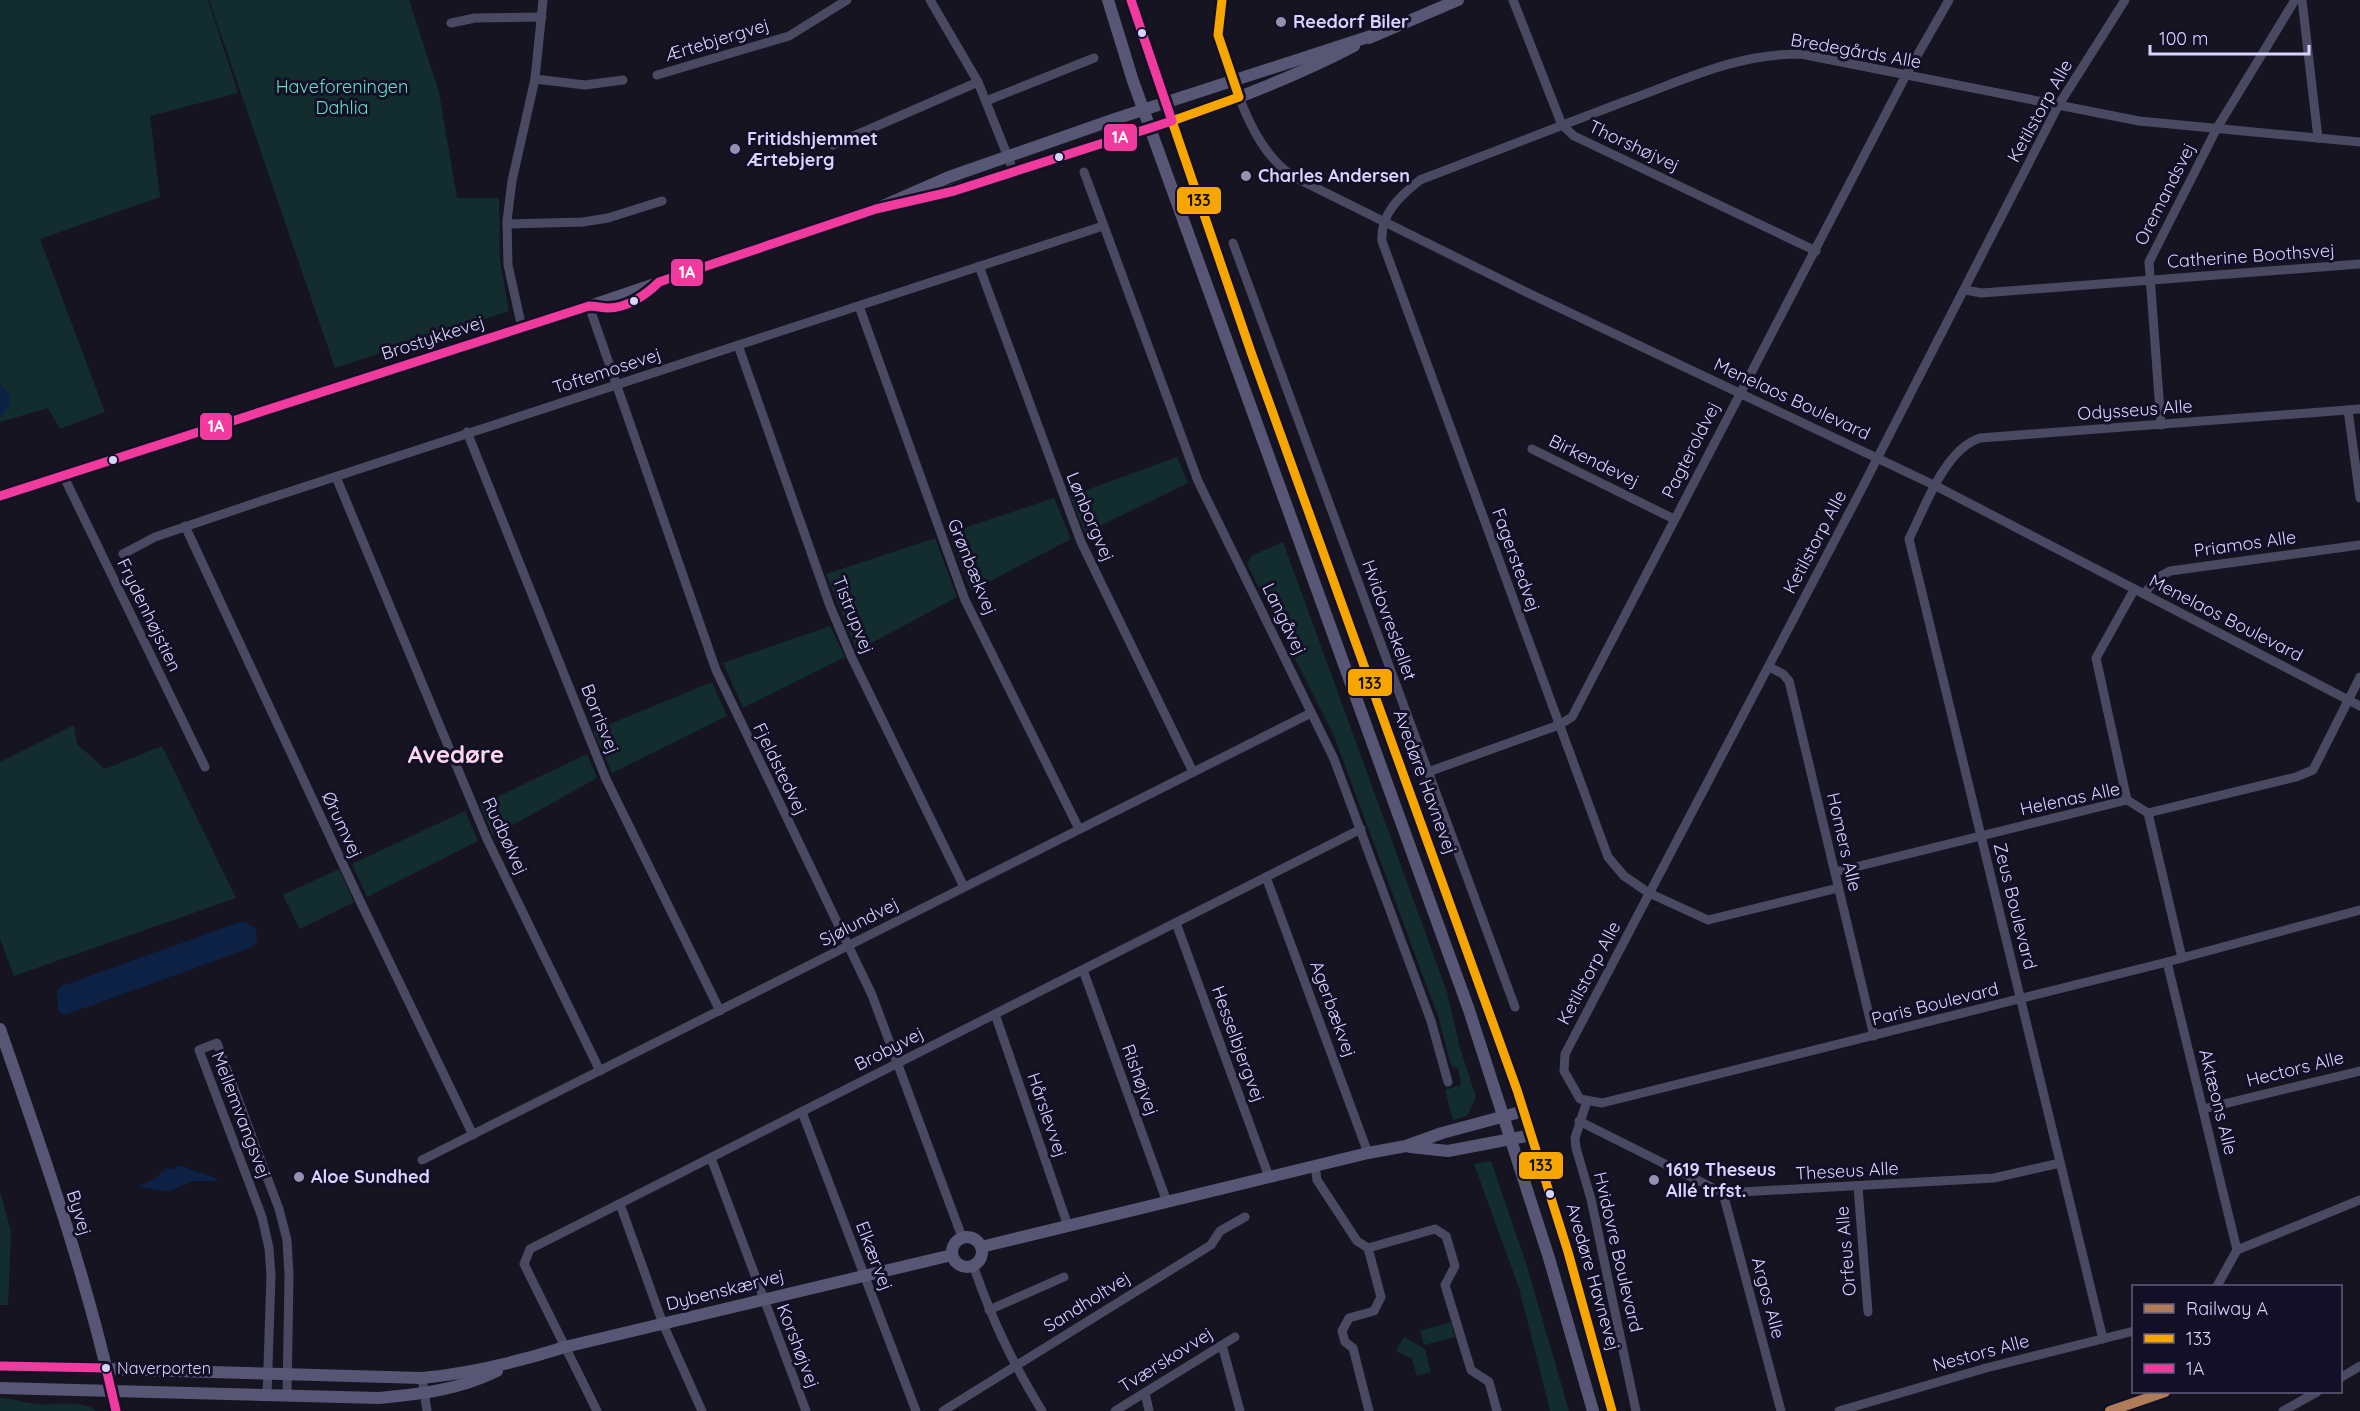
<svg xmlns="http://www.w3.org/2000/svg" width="2360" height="1411" font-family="Quicksand,sans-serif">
<rect width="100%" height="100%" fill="#161421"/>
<g fill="#132c2d">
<polygon points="0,0 208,0 238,93 150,116 160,197 40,239 105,412 60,429 48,408 0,422"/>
<polygon points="209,0 409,0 439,92 457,198 499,198 500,260 509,311 335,368"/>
<polygon points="1177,457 1188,483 1085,533 1070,496"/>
<polygon points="1054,498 1071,539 971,591 949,533"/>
<polygon points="935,538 957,597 857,651 826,574"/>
<polygon points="1283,542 1447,992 1460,1048 1476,1097 1467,1116 1453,1120 1445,1090 1461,1085 1458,1068 1453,1067 1450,1062 1439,1019 1334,736 1247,564 1251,556"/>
<polygon points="830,626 845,657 743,708 723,663"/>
<polygon points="712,682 727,716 612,773 593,731"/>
<polygon points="74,725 77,744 105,769 162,746 236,898 14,976 0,939 0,762"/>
<polygon points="587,754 597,778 493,836 480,805"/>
<polygon points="465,811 478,841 367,897 352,864"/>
<polygon points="339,869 354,902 300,929 283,895"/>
<polygon points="1491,1161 1527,1266 1569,1411 1550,1411 1519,1288 1474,1164"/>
<polygon points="0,1192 11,1231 8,1305 0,1305"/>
<polygon points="1451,1322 1455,1337 1424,1345 1420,1331"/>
<polygon points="1404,1337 1425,1349 1431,1372 1417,1376 1412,1359 1396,1351"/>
<path d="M 0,1398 C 13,1398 24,1403 37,1404 C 54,1406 84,1399 96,1411 L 0,1411 Z"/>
</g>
<g fill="#0d2144">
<polygon points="0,384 10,395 10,404 0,419"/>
<polygon points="246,922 256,929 257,941 253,947 65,1015 58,1011 57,991 62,986 237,923"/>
<polygon points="177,1165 216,1178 217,1181 193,1181 168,1192 137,1186 153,1180 166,1168 176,1169"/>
</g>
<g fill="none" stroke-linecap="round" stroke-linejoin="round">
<g stroke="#4a4962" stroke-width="9">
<polyline points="930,0 978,82 1014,172"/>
<polyline points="1513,0 1562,125 1574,136 1816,251"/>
<polyline points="2125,0 2058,106 1860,492 1565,1054 1564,1071 1580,1099 1602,1103 2167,962 2360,910"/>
<polyline points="2302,0 2318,138"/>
<polyline points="451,23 475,18 542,17"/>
<polyline points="657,75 789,36 847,0"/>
<polyline points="535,79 585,85 623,80"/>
<path d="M 1239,97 C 1251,128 1266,158 1294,177 L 1524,291 L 1936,486 L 2360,706"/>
<polyline points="986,101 1094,58"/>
<polyline points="833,145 978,82"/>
<polyline points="1084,172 1198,481 1334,759 1431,1021 1448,1082"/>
<polyline points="507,224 583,222 608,218 662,201"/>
<polyline points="1233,243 1515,1007"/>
<polyline points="979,266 1081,542 1193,772"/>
<polyline points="1965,290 1982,293 2360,264"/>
<polyline points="589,306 716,670 872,995 962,1237"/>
<polyline points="859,306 965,600 1079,829"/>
<polyline points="522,328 508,265 507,221 512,181 535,79 543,0"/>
<polyline points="738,345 830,606 851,656 964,887"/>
<polyline points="2348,410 2360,498"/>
<polyline points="2161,425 2149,262 2217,128 2295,0"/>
<polyline points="467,432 606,779 720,1011"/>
<polyline points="1532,449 1674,519"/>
<polyline points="64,477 205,767"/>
<polyline points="336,477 487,839 600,1071"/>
<polyline points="185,526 361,903 473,1135"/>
<polyline points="123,554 155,537 264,500 1103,226"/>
<polyline points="2144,594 2157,578 2170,571 2360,545"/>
<polyline points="1769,667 1783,674 1789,681 1874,1036"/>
<polyline points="1428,772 1559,725 1572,717 1906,75 1949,0"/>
<polyline points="2127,800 2096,658 2134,590"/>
<polyline points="2148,813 2182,958"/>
<polyline points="1835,872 2127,800 2148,813 2296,777 2313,770 2360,677"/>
<polyline points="1266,877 1368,1153"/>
<path d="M 1838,888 L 1708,920 L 1649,893 L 1624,876 L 1608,857 L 1382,241 C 1380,214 1400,196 1420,180 C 1488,154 1557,127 1626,101 C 1687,79 1735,54 1801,54 L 2139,121 L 2360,142"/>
<polyline points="1176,923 1269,1177"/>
<polyline points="2167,962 2237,1250"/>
<polyline points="1083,970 1167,1202"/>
<polyline points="995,1014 1068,1226"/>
<polyline points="1587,1101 1575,1138 1576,1148 1591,1199 1636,1411"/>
<polyline points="2203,1109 2360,1071"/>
<polyline points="802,1112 916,1411"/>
<polyline points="1579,1121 1723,1193 1994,1178 2060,1163"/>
<polyline points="711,1158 806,1411"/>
<polyline points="422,1160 1311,713"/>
<polyline points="1315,1166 1317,1180 1357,1241 1368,1248 1381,1297 1374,1311 1349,1318 1342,1331 1345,1342 1353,1348 1369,1411"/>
<polyline points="1858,1187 1868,1312"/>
<polyline points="1723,1193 1781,1411"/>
<polyline points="620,1204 663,1324 702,1411"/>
<polyline points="1368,1248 1435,1229 1446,1236 1455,1266 1445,1285 1471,1370 1489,1382 1497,1411"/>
<path d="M 973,1265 C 993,1322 1011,1360 1042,1411"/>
<polyline points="2217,1286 2237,1250 2360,1200"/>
<polyline points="989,1310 1064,1277"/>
<path d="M 2103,1339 L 1909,539 C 1925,507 1945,449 1980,438 L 2360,409"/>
<polyline points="1222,1345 1240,1411"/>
<polyline points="422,1378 427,1411"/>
<polyline points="2340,1378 2360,1366"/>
<polyline points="1145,1393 1149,1411"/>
<polyline points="267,1396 271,1276 269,1248 262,1217 199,1050 217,1043 279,1209 287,1240 289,1275 287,1396"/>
<polyline points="597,1411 524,1264 530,1249 1361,829"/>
<polyline points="943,1411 1211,1245 1220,1231 1245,1217"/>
<polyline points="1115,1411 1235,1337"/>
<polyline points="1839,1411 1986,1368 2134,1331"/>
<polyline points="2283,1411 2317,1392"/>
</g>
<g stroke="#575674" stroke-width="12">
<polyline points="1108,0 1133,81 1469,1010 1549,1258 1593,1411"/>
<polyline points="1131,0 1252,355 1517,1090 1568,1252 1612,1411"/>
<polyline points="1222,0 1218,35 1239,97"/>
<polyline points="1369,38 1458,0"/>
<path d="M 907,202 C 966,188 1023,169 1082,150 C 1174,121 1268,91 1354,46"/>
<polyline points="0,496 593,305 876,209 949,177 1118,118 1377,34"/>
<path d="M 0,1029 C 43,1152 89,1283 116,1411"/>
<polyline points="1410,1147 1448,1151 1532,1135"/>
<circle cx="967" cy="1252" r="15"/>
<polyline points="981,1247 1368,1153 1406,1146 1442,1133 1524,1111"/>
<path d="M 0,1366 L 422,1378 C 472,1373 518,1362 565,1347 L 952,1255"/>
<path d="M 0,1388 L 379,1398 C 420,1394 459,1390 497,1371"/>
</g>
<g stroke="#130f26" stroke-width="14">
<polyline id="bus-1" points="1222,0 1218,35 1239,97 1172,121 1252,355 1517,1090 1568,1252 1612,1411"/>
</g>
<g stroke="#130f26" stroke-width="14">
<g id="bus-2">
<path d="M 0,496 L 589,306 C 596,306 602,308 608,308 C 627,308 646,295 659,282 L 876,209 L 954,191 L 1172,121 L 1131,0"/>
<polyline points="0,1366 106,1368 116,1411"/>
</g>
</g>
<use href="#bus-1" stroke="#f7a600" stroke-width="9"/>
<use href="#bus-2" stroke="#f13a9d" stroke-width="9"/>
<g stroke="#130f26" stroke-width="15">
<polyline id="rail-1" points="2110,1411 2165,1392"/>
</g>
<use href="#rail-1" stroke="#b07c57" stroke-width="10"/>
</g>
<g fill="#9591b1" stroke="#130f26" stroke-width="2">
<circle cx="1281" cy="22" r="6"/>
<circle cx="735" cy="149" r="6"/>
<circle cx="1246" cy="176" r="6"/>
<circle cx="299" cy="1177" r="6"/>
<circle cx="1654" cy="1180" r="6"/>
</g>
<g fill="#d9d4ff" stroke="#130f26" stroke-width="2">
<circle cx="1142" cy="33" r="5"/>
<circle cx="1059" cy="157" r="5"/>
<circle cx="634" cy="301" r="5"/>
<circle cx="113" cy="460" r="5"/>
<circle cx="1550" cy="1194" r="5"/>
<circle cx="106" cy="1368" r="5"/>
</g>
<g text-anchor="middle" stroke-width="6" stroke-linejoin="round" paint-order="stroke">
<g font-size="16" fill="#d9d4ff" stroke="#130f26" text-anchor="start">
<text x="117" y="1374">Naverporten</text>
</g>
<g font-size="18" font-weight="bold" fill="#d9d4ff" stroke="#130f26" text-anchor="start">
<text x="1293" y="28">Reedorf Biler</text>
<text x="747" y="145">Fritidshjemmet<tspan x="747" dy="21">Ærtebjerg</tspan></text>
<text x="1258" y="182">Charles Andersen</text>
<text x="1666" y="1176">1619 Theseus<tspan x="1666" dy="21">Allé trfst.</tspan></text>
<text x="311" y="1183">Aloe Sundhed</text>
</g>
<g font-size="18" fill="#d9d4ff" stroke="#130f26">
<text transform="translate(717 40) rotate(-17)" y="6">Ærtebjergvej</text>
<text transform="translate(1856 51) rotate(10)" y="6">Bredegårds Alle</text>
<text transform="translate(2040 111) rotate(-61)" y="6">Ketilstorp Alle</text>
<text transform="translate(1634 146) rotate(25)" y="6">Thorshøjvej</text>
<text transform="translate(2165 194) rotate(-63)" y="6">Oremandsvej</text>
<text transform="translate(2251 256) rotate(-4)" y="6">Catherine Boothsvej</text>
<text transform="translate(433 338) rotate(-18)" y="6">Brostykkevej</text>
<text transform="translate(607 371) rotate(-18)" y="6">Toftemosevej</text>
<text transform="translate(1792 399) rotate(25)" y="6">Menelaos Boulevard</text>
<text transform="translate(2135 410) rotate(-4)" y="6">Odysseus Alle</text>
<text transform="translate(1691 450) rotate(-63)" y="6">Pagteroldvej</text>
<text transform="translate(1594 461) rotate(26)" y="6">Birkendevej</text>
<text transform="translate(1090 517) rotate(67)" y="6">Lønborgvej</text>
<text transform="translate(1815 542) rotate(-62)" y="6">Ketilstorp Alle</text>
<text transform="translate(2245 544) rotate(-8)" y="6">Priamos Alle</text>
<text transform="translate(1516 560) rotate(70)" y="6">Fagerstedvej</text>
<text transform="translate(972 567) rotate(68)" y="6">Grønbækvej</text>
<text transform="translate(149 615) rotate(64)" y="6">Frydenhøjstien</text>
<text transform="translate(853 615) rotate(68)" y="6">Tistrupvej</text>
<text transform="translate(2226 618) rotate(27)" y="6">Menelaos Boulevard</text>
<text transform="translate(1284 619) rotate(64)" y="6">Langåvej</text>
<text transform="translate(1389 620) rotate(70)" y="6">Hvidovreskellet</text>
<text transform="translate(600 719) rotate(68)" y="6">Borrisvej</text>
<text transform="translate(780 769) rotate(64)" y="6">Fjeldstedvej</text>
<text transform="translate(1425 782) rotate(70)" y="6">Avedøre Havnevej</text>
<text transform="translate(2070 799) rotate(-12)" y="6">Helenas Alle</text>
<text transform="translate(342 825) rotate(65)" y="6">Ørumvej</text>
<text transform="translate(505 836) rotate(65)" y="6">Rudbølvej</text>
<text transform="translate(1844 842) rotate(77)" y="6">Homers Alle</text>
<text transform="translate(2015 906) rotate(76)" y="6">Zeus Boulevard</text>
<text transform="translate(859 922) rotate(-27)" y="6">Sjølundvej</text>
<text transform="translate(1589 973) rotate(-62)" y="6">Ketilstorp Alle</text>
<text transform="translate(1935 1004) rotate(-14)" y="6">Paris Boulevard</text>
<text transform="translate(1333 1009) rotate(70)" y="6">Agerbækvej</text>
<text transform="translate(1238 1044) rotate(70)" y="6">Hesselbjergvej</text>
<text transform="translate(889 1049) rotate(-27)" y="6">Brobyvej</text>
<text transform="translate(2295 1069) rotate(-14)" y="6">Hectors Alle</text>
<text transform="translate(1140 1080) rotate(70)" y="6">Rishøjvej</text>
<text transform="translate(2218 1102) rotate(76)" y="6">Aktæons Alle</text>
<text transform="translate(241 1115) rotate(69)" y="6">Mellemvangsvej</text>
<text transform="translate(1047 1115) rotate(71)" y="6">Hårslevvej</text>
<text transform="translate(1847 1171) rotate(-3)" y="6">Theseus Alle</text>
<text transform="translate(79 1213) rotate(73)" y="6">Byvej</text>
<text transform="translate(1846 1251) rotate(-95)" y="6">Orfeus Alle</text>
<text transform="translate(1618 1252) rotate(77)" y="6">Hvidovre Boulevard</text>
<text transform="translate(874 1256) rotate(69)" y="6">Elkærvej</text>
<text transform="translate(1593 1277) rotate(74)" y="6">Avedøre Havnevej</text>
<text transform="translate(725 1290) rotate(-14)" y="6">Dybenskærvej</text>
<text transform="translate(1768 1298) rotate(75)" y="6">Argos Alle</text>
<text transform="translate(1087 1302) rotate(-32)" y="6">Sandholtvej</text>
<text transform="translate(798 1346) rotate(69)" y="6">Korshøjvej</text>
<text transform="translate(1981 1353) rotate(-15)" y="6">Nestors Alle</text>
<text transform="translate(1166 1360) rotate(-32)" y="6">Tværskovvej</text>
</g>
<g font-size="18" fill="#5fe0c0" stroke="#130f26">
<text x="342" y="93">Haveforeningen<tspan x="342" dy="21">Dahlia</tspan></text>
</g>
<g font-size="24" font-weight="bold" fill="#ffd6f0" stroke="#130f26">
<text x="456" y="763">Avedøre</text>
</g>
</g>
<g stroke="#130f26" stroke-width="2">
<rect x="1103" y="123" width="35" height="29" rx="6" fill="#f13a9d"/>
<rect x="1176" y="186" width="46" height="29" rx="6" fill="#f7a600"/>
<rect x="670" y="258" width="34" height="29" rx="6" fill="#f13a9d"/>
<rect x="199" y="412" width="34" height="29" rx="6" fill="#f13a9d"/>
<rect x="1347" y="668" width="46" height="29" rx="6" fill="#f7a600"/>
<rect x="1518" y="1151" width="46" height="29" rx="6" fill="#f7a600"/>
</g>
<g font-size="16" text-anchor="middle" font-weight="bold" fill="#fff">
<text x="1120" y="143">1A</text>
<text x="687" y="278">1A</text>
<text x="216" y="432">1A</text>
</g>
<g font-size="16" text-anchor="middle" font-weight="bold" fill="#111">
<text x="1199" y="206">133</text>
<text x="1370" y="689">133</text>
<text x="1541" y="1171">133</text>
</g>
<rect x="2132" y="1285" width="210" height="108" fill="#130f26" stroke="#625e7d" stroke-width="1.5"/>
<rect x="2144" y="1304" width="30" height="9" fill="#b07c57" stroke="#625e7d" stroke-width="1.5"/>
<text x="2186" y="1315" font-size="18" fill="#d9d4ff">Railway A</text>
<rect x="2144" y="1334" width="30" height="9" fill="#f7a600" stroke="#625e7d" stroke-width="1.5"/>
<text x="2186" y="1345" font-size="18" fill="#d9d4ff">133</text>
<rect x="2144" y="1364" width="30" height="9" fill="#f13a9d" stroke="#625e7d" stroke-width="1.5"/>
<text x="2186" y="1375" font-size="18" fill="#d9d4ff">1A</text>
<path d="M2150 45v9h159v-9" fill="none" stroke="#d9d4ff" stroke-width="3"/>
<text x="2159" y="45" font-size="18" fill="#d9d4ff" stroke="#130f26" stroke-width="4.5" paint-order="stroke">100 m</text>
</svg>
